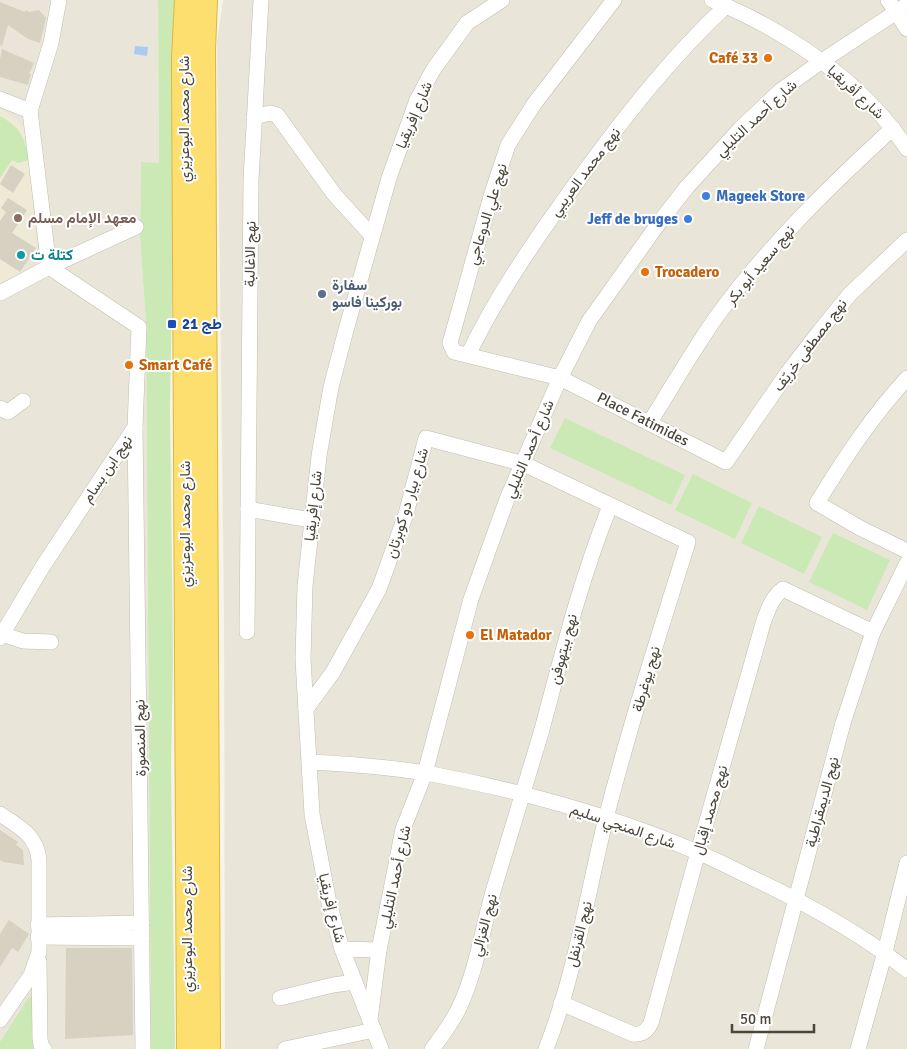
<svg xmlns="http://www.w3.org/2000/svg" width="907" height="1049" font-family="Signika,Vazirmatn,sans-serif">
<rect width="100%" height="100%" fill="#f6f4eb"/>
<g fill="#e9e6d9">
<polygon points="0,0 158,0 159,163 141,163 140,238 146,322 151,1049 0,1049"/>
<polygon points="223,0 907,0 907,1049 225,1049 224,609 217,41"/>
</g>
<polygon fill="#eeead6" points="0,108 16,119 30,134 38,188 36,248 21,272 0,283"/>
<g fill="#cbe9b5">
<polygon points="158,0 182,0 172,169 172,298 170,407 173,660 171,767 175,1049 151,1049 146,322 140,238 141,162 159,163"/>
<path d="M 0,116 C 22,129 24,136 29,160 L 18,163 L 12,160 L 0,178 Z"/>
<polygon points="565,418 685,475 671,505 550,448"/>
<polygon points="693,474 752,503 735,539 675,510"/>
<polygon points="759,506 822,537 804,574 741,543"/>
<polygon points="833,533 890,560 867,610 809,582"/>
<polygon points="29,997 36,997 37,1049 0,1049 0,1042"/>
</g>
<polygon fill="#a9cbf1" points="135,46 148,47 147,56 134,54"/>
<g fill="#d7d1c1">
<polygon points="0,2 25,12 26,10 29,12 39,10 46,18 40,43 28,39 8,25 2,46 0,45"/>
<polygon points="2,49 34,63 29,74 31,74 28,85 0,77 0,59"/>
<polygon points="11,165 25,174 13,193 0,184"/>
<polygon points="8,198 27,210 12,233 36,248 20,272 0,259 0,221 6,212 1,208"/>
<polygon points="0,830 18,842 16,845 23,850 24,865 3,862 0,860"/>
<polygon points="9,920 29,934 18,952 12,948 0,967 0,934"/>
<polygon points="66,948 132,948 133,1035 65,1039"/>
</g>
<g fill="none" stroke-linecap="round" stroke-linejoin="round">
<g stroke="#c1bdae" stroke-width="16">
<g id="minor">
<polyline points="614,0 534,104 508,145 492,193 450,343 454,352 560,378 726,462 788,372 819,332 850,294 907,240"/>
<path d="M 712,0 C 785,30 864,82 907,149"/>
<polyline points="888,0 907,29"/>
<polyline points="0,99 30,111"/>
<polyline points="254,117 270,113 277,115 334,194 372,236"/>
<polyline points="49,267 30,111 51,43 59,0"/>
<polyline points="0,293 49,267 136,227"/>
<path d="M 468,355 C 498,293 537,237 577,182 C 622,120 670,58 726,6"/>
<path d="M 907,378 C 872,416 844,459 817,503 L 860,528 L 907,551"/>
<polyline points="0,408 8,412 23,401"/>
<path d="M 650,422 C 672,387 693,350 717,316 C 768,246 830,186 893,128"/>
<polyline points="135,427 143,1049"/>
<polyline points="248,509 311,520"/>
<polyline points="247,632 251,180 261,0"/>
<polyline points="2,634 23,641 51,642"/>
<polyline points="0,638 43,566 135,427 139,327 49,267"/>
<path d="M 306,709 L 333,672 L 379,589 L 406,514 L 426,438 L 524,464 L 688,542 C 659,634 630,725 606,818 C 587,895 575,975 546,1049"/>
<path d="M 310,762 C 348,764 388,767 426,773 C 518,790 611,815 697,852 C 715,859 731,868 748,876 C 804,902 859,932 907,970"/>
<path d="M 0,814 C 18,826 37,835 39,860 L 39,952 L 31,975 L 0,1020"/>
<polyline points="38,925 142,923"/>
<polyline points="38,937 142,938"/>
<polyline points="342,949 379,950"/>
<polyline points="39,961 40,1039 41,1045 44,1049"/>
<polyline points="280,998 333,985 355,982"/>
<path d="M 561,1003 L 633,1034 C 642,1035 647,1031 651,1023 L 698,852 L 764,620 C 769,608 772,597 783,589 L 873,632"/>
<polyline points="370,1019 379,950 403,829 425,773 471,599 507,499 560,378 589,321 661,220 687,187 740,129 780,91 822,61 907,5"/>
<polyline points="285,1049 374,1030"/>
<polyline points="381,1049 342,949 329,903 312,814 303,659 305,586 319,456 331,387 346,330 389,178 417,100 433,70 467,23 502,0"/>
<path d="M 432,1049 C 442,1036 452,1023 459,1008 C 477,970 483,925 495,885 C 510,834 526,784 541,733 C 562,655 580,581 610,506"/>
<polyline points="756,1049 843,723 873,632 907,563"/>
<polyline points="858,1049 885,952 907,863"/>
</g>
</g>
<g stroke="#deb73d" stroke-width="24">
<g id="highway">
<polyline points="186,0 183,58 188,1049"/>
<polyline points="206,0 204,50 209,1049"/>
</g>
</g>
<use href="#minor" stroke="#fff" stroke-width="15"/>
<use href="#highway" stroke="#fddf6f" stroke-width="22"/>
</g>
<g fill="#e8710a" stroke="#fff" stroke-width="2">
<circle cx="768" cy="58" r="5"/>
<circle cx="645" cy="272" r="5"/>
<circle cx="129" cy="365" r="5"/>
<circle cx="470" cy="635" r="5"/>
</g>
<g fill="#3f7fe0" stroke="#fff" stroke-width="2">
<circle cx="706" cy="196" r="5"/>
<circle cx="688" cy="219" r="5"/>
</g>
<circle fill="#8d6e63" stroke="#fff" stroke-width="2" cx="18" cy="218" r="5"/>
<circle fill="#0f9aa8" stroke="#fff" stroke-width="2" cx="21" cy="255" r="5"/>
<circle fill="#5c6f8a" stroke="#fff" stroke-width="2" cx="322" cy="294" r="5"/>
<rect fill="#1a4fb4" stroke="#fff" stroke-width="2" x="167" y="319" width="10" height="10" rx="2.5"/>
<g text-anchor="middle" stroke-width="4" stroke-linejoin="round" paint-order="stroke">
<g font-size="15" font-weight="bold" fill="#c56008" stroke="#fff" text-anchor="start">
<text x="758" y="63" text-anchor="end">Café 33</text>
<text x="655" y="277">Trocadero</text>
<text x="139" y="370">Smart Café</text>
<text x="480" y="640">El Matador</text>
</g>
<g font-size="15" fill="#4a4639" stroke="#fff">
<text transform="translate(856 92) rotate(43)" y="5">شارع أفريقيا</text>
<text transform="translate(414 115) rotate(-67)" y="5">شارع إفريقيا</text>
<text transform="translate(756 118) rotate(-43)" y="5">شارع أحمد التليلي</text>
<text transform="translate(184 119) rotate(-90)" y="5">شارع محمد البوعزيزي</text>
<text transform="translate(585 172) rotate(-53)" y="5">نهج محمد العريبي</text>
<text transform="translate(487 214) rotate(-73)" y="5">نهج علي الدوعاجي</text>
<text transform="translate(250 254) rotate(-89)" y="5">نهج الاغالبة</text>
<text transform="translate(760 265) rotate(-50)" y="5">نهج سعيد أبو بكر</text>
<text transform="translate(810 345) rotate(-53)" y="5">نهج مصطفى خريّف</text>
<text transform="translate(643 419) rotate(27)" y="5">Place Fatimides</text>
<text transform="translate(529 449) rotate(-67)" y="5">شارع أحمد التليلي</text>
<text transform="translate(107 469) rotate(-56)" y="5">نهج ابن بسام</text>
<text transform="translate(407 503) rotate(-73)" y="5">شارع بيار دو كوبرتان</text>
<text transform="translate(313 506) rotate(-84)" y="5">شارع إفريقيا</text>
<text transform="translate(185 524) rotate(-90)" y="5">شارع محمد البوعزيزي</text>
<text transform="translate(563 649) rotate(-75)" y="5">نهج بيتهوفن</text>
<text transform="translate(646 679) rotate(-74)" y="5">نهج يوغرطة</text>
<text transform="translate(140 738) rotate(-91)" y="5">نهج المنصورة</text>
<text transform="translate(822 802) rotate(-75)" y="5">نهج الديمقراطية</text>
<text transform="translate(710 810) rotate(-74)" y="5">نهج محمد إقبال</text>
<text transform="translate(623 826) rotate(19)" y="5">شارع المنجي سليم</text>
<text transform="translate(395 877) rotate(-78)" y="5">شارع أحمد التليلي</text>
<text transform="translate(332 908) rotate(76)" y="5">شارع إفريقيا</text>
<text transform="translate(484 925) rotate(-75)" y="5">نهج الغزالي</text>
<text transform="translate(187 929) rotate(-90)" y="5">شارع محمد البوعزيزي</text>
<text transform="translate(579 934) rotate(-76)" y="5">نهج القرنفل</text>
</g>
<g font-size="15" font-weight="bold" fill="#366cbe" stroke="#fff" text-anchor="start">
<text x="716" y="201">Mageek Store</text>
<text x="678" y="224" text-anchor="end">Jeff de bruges</text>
</g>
<g font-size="15" font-weight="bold" fill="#785e54" stroke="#fff" text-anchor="start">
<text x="28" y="223">معهد الإمام مسلم</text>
</g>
<g font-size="15" font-weight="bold" fill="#0d838f" stroke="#fff" text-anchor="start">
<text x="31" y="260">كتلة ت</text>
</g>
<g font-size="15" font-weight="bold" fill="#4e5e75" stroke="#fff" text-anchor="start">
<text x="332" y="290">سفارة<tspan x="332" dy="17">بوركينا فاسو</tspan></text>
</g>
<g font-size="15" font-weight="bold" fill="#164399" stroke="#fff" text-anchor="start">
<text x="182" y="329">طج 21</text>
</g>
</g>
<path d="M732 1024v8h82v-8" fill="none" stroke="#4a4639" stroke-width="2.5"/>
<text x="740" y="1024" font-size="15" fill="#4a4639" stroke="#ffffff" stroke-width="4" paint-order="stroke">50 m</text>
</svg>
